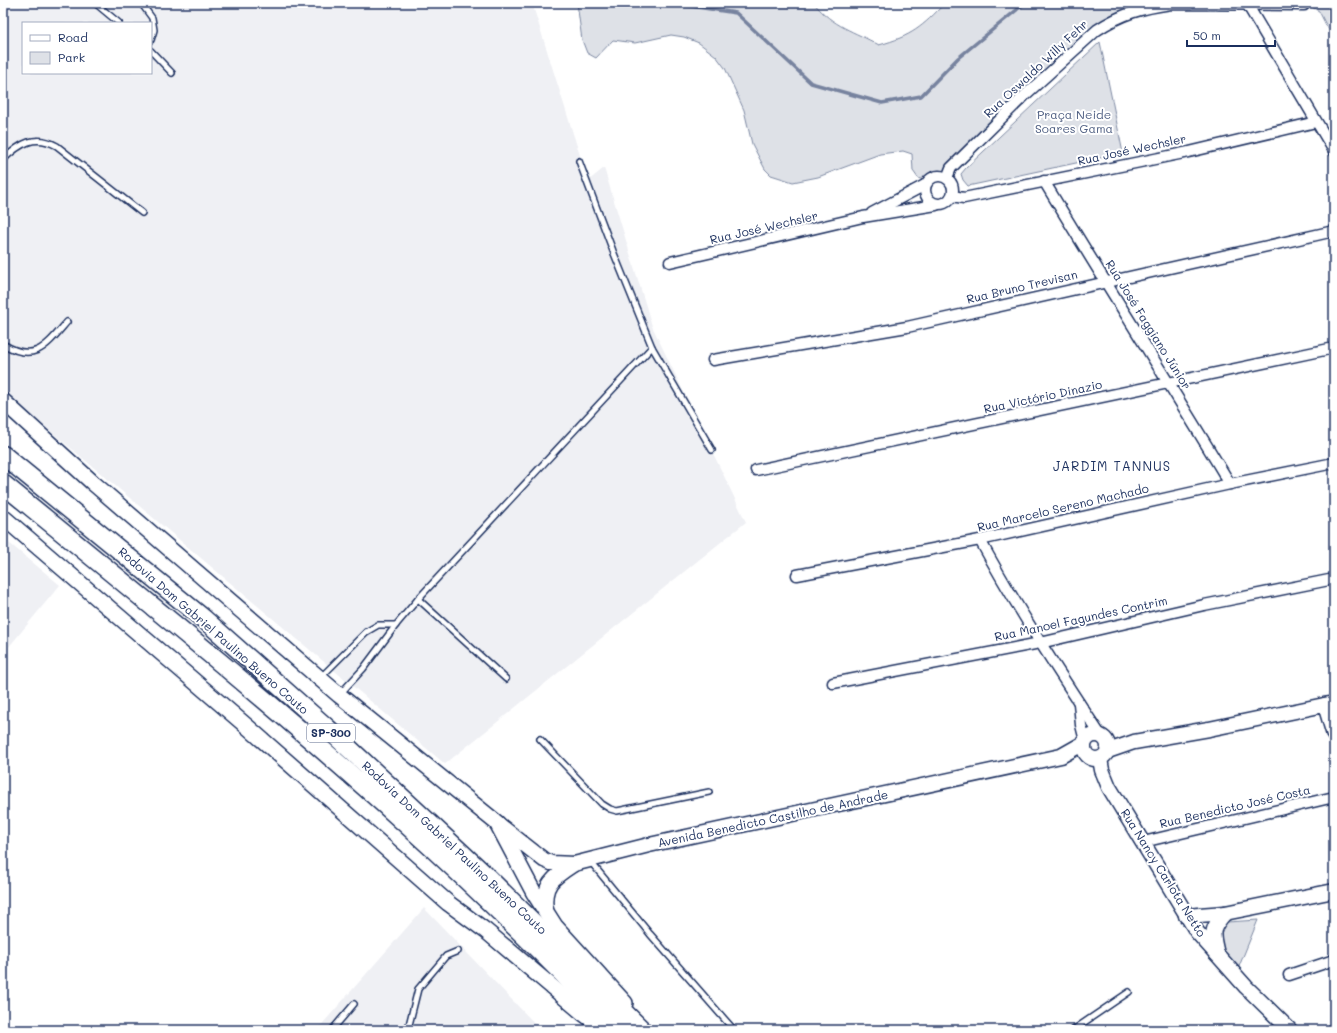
<svg xmlns="http://www.w3.org/2000/svg" width="1337" height="1033" font-family="Mali,sans-serif">
<rect width="100%" height="100%" fill="#fff"/>
<filter id="ink" filterUnits="userSpaceOnUse"><feTurbulence type="fractalNoise" baseFrequency=".025" numOctaves="2"/><feDisplacementMap in="SourceGraphic" scale="8" xChannelSelector="R" yChannelSelector="G"/><feConvolveMatrix kernelMatrix="1 2 1 2 8 2 1 2 1" color-interpolation-filters="sRGB"/></filter>
<g filter="url(#ink)">
<g fill="#eff0f4" fill-rule="evenodd">
<path d="M 3,3 L 532,3 L 588,181 L 604,168 L 652,326 L 746,522 L 445,764 L 3,391 ZM 23,23 L 151,23 L 151,73 L 23,73 Z"/>
<polygon points="3,538 60,585 3,654"/>
<polygon points="424,908 541,1030 317,1030"/>
</g>
<g fill="#dee1e7" stroke="#7c88a2">
<path d="M 577,3 L 814,3 C 833,27 854,31 879,45 C 912,36 922,27 945,3 L 1155,3 L 1114,20 L 1085,49 L 1015,95 L 992,128 L 939,179 L 929,182 L 918,178 L 913,171 L 912,154 L 903,151 L 880,154 L 818,177 L 793,182 L 771,175 L 765,169 L 752,144 L 744,110 L 725,68 L 716,56 L 699,43 L 684,37 L 671,35 L 635,43 L 613,40 L 596,58 L 587,53 L 582,40 Z"/>
<polygon points="1304,3 1334,3 1334,36 1327,27 1319,11"/>
<polygon points="1100,42 1123,153 968,186 963,180 961,174 966,168"/>
<polygon points="1258,920 1238,969 1219,946 1221,928 1227,922"/>
</g>
<g fill="none" stroke-linecap="round" stroke-linejoin="round">
<polyline stroke="#77839f" stroke-width="3.5" points="671,3 736,13 811,83 882,103 921,96 958,58 1025,3"/>
<g stroke="#1b2f5e" stroke-width="8">
<g id="service">
<polyline points="95,3 119,23"/>
<polyline points="141,3 152,18 154,30 151,40"/>
<polyline points="151,51 172,73"/>
<path d="M 3,160 C 20,143 35,134 57,146 L 142,213"/>
<polyline points="579,161 613,251 652,347"/>
<path d="M 3,344 C 35,364 47,345 67,322"/>
<polyline points="418,599 652,347 712,450"/>
<polyline points="321,677 366,632 378,625 396,625"/>
<polyline points="340,694 363,669 396,625 418,599 506,679"/>
<polyline points="540,739 602,804 610,809 617,811 709,792"/>
<polyline points="590,861 650,934 734,1030"/>
<polyline points="408,1029 418,989 446,956 458,951"/>
<polyline points="332,1030 354,1004"/>
<polyline points="1073,1030 1129,992"/>
</g>
</g>
<g stroke="#1b2f5e" stroke-width="13">
<g id="minor">
<polyline points="1247,4 1334,151"/>
<circle cx="939" cy="190" r="14"/>
<path d="M 947,178 L 951,168 L 1024,96 L 1097,30 C 1121,14 1142,8 1171,4 L 1304,5"/>
<path d="M 1044,181 C 1105,283 1169,382 1230,484"/>
<polyline points="952,196 964,198 1189,152 1316,122"/>
<polyline points="872,213 925,185"/>
<polyline points="670,262 863,217 936,205"/>
<polyline points="713,360 907,327 1334,231"/>
<polyline points="756,470 1334,348"/>
<path d="M 980,540 C 1017,608 1058,671 1101,736"/>
<polyline points="797,575 980,540 1230,484 1334,463"/>
<polyline points="833,683 1040,643 1204,605 1334,579"/>
<polyline points="1079,703 1081,725 1085,741"/>
<polyline points="1143,842 1334,797"/>
<polyline points="1289,975 1334,960"/>
</g>
</g>
<g stroke="#1b2f5e" stroke-width="17">
<g id="secondary">
<polyline points="1325,705 1334,735"/>
<circle cx="1096" cy="747" r="12"/>
<polyline points="1108,751 1134,742 1209,729 1334,703"/>
<polyline points="1100,759 1102,770 1109,787 1197,932 1246,987 1290,1030"/>
<polyline points="497,823 544,860 551,863 574,864 649,845 1061,756 1084,743"/>
<path d="M 546,910 C 542,884 554,877 574,864"/>
<polyline points="1186,916 1225,913 1334,891"/>
<path d="M 1217,954 C 1212,932 1210,930 1225,913"/>
</g>
</g>
<g stroke="#1b2f5e" stroke-width="18">
<g id="primary">
<polyline points="3,401 92,482 339,695 497,823 534,893 555,926 625,1003"/>
<polyline points="3,517 250,729 448,903 486,931 583,1013 606,1030"/>
</g>
</g>
<g stroke="#1b2f5e" stroke-width="21">
<g id="motorway">
<polyline points="3,455 204,619 327,728 483,873 642,1030"/>
<path d="M 3,484 C 139,595 275,705 405,823 C 478,889 549,959 618,1030"/>
</g>
</g>
<use href="#service" stroke="#fff" stroke-width="5"/>
<use href="#minor" stroke="#fff" stroke-width="10"/>
<use href="#secondary" stroke="#fff" stroke-width="14"/>
<use href="#primary" stroke="#fff" stroke-width="15"/>
<use href="#motorway" stroke="#fff" stroke-width="18"/>
</g>
</g>
<g text-anchor="middle" stroke-width="4" stroke-linejoin="round" paint-order="stroke">
<rect fill="#fff" stroke="#5f6d8e" stroke-width="1" x="307" y="724" width="48" height="18" rx="3"/>
<g font-size="11" font-weight="bold" fill="#1b2f5e">
<text x="331" y="737">SP-300</text>
</g>
<g font-size="12" fill="#1b2f5e" stroke="#fff">
<text transform="translate(1036 69) rotate(-43)" y="4">Rua Oswaldo Willy Fehr</text>
<text transform="translate(1132 150) rotate(-12)" y="4">Rua José Wechsler</text>
<text transform="translate(764 228) rotate(-13)" y="4">Rua José Wechsler</text>
<text transform="translate(1022 287) rotate(-13)" y="4">Rua Bruno Trevisan</text>
<text transform="translate(1148 325) rotate(58)" y="4">Rua José Faggiano Júnior</text>
<text transform="translate(1043 397) rotate(-12)" y="4">Rua Victório Dinazio</text>
<text transform="translate(1063 508) rotate(-13)" y="4">Rua Marcelo Sereno Machado</text>
<text transform="translate(1081 619) rotate(-12)" y="4">Rua Manoel Fagundes Contrim</text>
<text transform="translate(213 631) rotate(41)" y="4">Rodovia Dom Gabriel Paulino Bueno Couto</text>
<text transform="translate(1235 807) rotate(-13)" y="4">Rua Benedicto José Costa</text>
<text transform="translate(773 819) rotate(-12)" y="4">Avenida Benedicto Castilho de Andrade</text>
<text transform="translate(454 848) rotate(43)" y="4">Rodovia Dom Gabriel Paulino Bueno Couto</text>
<text transform="translate(1163 873) rotate(58)" y="4">Rua Nancy Carlota Netto</text>
</g>
<g font-size="12" fill="#4c5c80" stroke="#fff">
<text x="1074" y="119">Praça Neide<tspan x="1074" dy="14">Soares Gama</tspan></text>
</g>
<g font-size="13" letter-spacing="1" fill="#1b2f5e" stroke="#fff">
<text x="1112" y="471">JARDIM TANNUS</text>
</g>
</g>
<rect width="1337" height="1033" fill="none" stroke="#fff" stroke-width="16"/>
<rect x="8" y="8" width="1321" height="1017" fill="none" stroke="#1b2f5e" stroke-width="1.5" filter="url(#ink)"/>
<rect x="22" y="22" width="130" height="52" fill="#ffffff" stroke="#a4acbf"/>
<rect x="30" y="35" width="20" height="6" fill="#ffffff" stroke="#a4acbf"/>
<text x="58" y="42" font-size="12" fill="#1b2f5e">Road</text>
<rect x="30" y="52" width="20" height="12" fill="#dee1e7" stroke="#a4acbf"/>
<text x="58" y="62" font-size="12" fill="#1b2f5e">Park</text>
<path d="M1187 40v6h88v-6" fill="none" stroke="#1b2f5e" stroke-width="2"/>
<text x="1193" y="40" font-size="12" fill="#1b2f5e" stroke="#ffffff" stroke-width="3" paint-order="stroke">50 m</text>
</svg>
